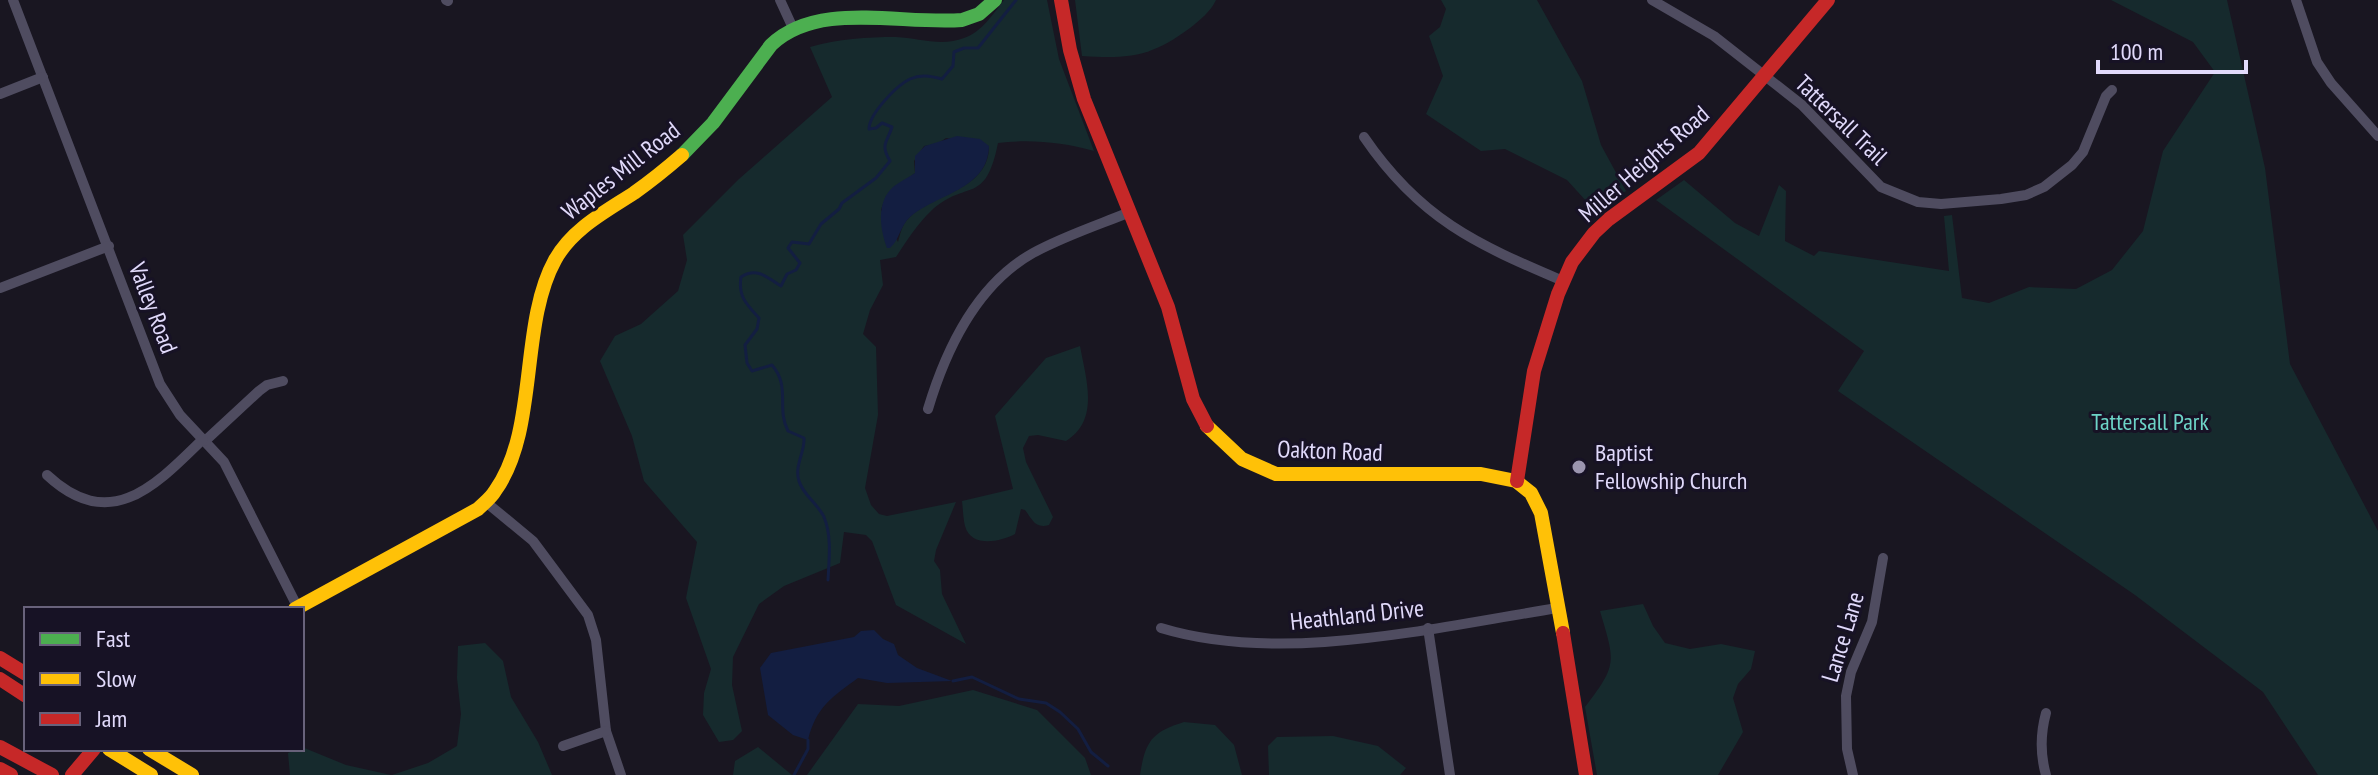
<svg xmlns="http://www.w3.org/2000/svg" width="2378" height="775" font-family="'PT Sans Narrow',sans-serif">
<rect width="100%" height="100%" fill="#191621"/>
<g fill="#162a2d" fill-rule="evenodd">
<path d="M 1004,0 L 1047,0 L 1059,59 L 1094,151 C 1062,142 1030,139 998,143 C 985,207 967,178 931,211 C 918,223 906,242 896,257 L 880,260 L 883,285 L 870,310 L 863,334 L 876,347 L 878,415 L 865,488 L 871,505 L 879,514 L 887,516 L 956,502 L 936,550 L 934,561 L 940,570 L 942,594 L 966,644 L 896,605 L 872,541 L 866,535 L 844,532 L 840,563 L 784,586 L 759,604 L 733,657 L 732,685 L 742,731 L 733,740 L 719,742 L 703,715 L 704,693 L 711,669 L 686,598 L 697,542 L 644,481 L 632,436 L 600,361 L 615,336 L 641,324 L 678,291 L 687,260 L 683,235 L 739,179 L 832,97 L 810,47 C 838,39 867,37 896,37 C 918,38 942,47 964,38 C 982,32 993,14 1004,0 ZM 946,138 L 989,146 C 989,191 932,193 908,219 C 902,224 900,235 898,242 L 881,210 C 887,190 899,185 915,173 L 914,161 L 924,146 L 937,144 Z"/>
<path d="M 1075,0 L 1216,0 C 1211,11 1200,20 1190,28 C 1151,57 1129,59 1082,56 Z"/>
<polygon points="1441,0 1537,0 1582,81 1601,145 1626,191 1597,213 1567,180 1505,149 1481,151 1426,114 1443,76 1429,36 1440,27 1446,9"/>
<polygon points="2111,0 2227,0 2265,168 2290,364 2378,531 2378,775 2318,775 2263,692 2135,595 1838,391 1864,351 1656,200 1684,180 1735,223 1759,236 1779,185 1786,191 1785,241 1814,256 1819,251 1949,271 1944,216 1952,215 1962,298 1989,303 2029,287 2076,289 2112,270 2143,231 2163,151 2215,72 2193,42"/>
<path d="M 1080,346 C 1086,379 1100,420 1066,441 L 1038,435 L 1029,436 L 1023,448 L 1026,462 L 1053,517 L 1049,525 C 1035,529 1032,519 1025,510 L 1021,509 L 1015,534 C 1000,542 971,548 965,526 C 963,518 963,509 962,501 L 1013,489 L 995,416 L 1046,358 Z"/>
<path d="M 1643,604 L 1653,626 L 1665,643 L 1690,649 L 1721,644 L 1755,651 L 1751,669 L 1738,684 L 1733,698 L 1743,732 L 1718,775 L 1597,775 L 1585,707 C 1618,664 1615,662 1600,611 Z"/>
<polygon points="485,643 503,661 511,697 538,742 552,775 392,775 428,763 457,746 461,714 457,678 458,646"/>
<polygon points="973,690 1037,710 1085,758 1091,775 807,775 858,704 899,706"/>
<path d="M 1184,722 L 1215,725 L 1234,745 L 1242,775 L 1140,775 C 1145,741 1152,732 1184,722 Z"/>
<polygon points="1333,736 1378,746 1406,768 1400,775 1269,775 1268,746 1277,737"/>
<polygon points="302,747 346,765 391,775 290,775 288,753"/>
<polygon points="758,747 792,775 733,775 735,761"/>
</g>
<g fill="#131e41">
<path d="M 957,136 L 980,139 L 989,146 C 988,190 936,194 910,217 C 900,226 900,239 890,248 L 887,248 C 880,229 876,202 893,187 C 899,182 908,178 915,173 L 915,156 L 925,146 Z"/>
<path d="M 874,630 L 883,639 L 894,644 L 898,655 L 917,668 L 952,681 L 887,683 L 858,678 C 832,697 816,707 808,740 L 793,735 L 768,715 L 760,668 L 771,653 L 854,637 L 861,631 Z"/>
</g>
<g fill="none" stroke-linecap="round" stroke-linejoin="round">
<g stroke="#131e41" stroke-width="3">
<path d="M 828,580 C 829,560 832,536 824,517 C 818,504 803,495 799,481 C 794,466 805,452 804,438 L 788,431 C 776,408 791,387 772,365 L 752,371 L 747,363 L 745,345 L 757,329 L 759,318 C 746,304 738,296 741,277 C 757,267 767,277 781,286 L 787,274 L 796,270 L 800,263 L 788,248 L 792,242 L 809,244 L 821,224 L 839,209 L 842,203 L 876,178 L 890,161 C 880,144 887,143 892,127 L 882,123 L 876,128 L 869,129 C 869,114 897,85 910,79 C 921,74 930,76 942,79 L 953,66 L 954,52 L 964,48 L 978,48 L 1016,0"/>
<polyline points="953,681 972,677 1019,699 1046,703 1060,712 1078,729 1091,752 1108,766"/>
<polyline points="794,775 808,749 808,740"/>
</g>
<g stroke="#4f4c60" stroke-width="10">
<polyline points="13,0 160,384 180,415 224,462 298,608"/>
<polyline points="446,0 448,1"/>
<polyline points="780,0 792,26"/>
<polyline points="1652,0 1714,36 1802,105 1881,187 1918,202 1941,204 2001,199 2026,195 2044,187 2072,165 2083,152 2106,96 2112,90"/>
<polyline points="2296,0 2317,62 2331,83 2378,136"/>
<polyline points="0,94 43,77"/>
<path d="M 1364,137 C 1420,219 1476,244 1563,281"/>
<polyline points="0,288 109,246"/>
<path d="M 928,409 C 946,349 976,285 1033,253 C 1064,236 1098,225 1130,212"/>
<polyline points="205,441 259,391 267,385 283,381"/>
<path d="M 47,475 C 110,534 155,486 203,439"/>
<polyline points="487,503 533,541 588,615 596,640 606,731 621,775"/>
<path d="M 1161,628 C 1282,665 1435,627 1558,608"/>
<polyline points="1428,628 1450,775"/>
<polyline points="563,746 606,731"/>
<polyline points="1853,775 1847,749 1846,696 1851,672 1872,622 1883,558"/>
<path d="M 2046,775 C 2040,754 2040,735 2046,713"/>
</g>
<path stroke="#4caf50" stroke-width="14" d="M 682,155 L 713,123 L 771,45 C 818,0 901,25 962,20 L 979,14 L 995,0"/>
<g stroke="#ffc107" stroke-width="14">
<polyline points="1207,426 1242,459 1276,474 1481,474 1516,481 1531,493 1541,513 1563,633"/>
<path d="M 295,609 L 478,509 C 484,503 491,498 495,491 C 539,430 519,325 555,260 C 572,229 605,212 634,193 C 651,181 667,168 682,155"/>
<polyline points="109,749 151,775"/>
<polyline points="149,749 192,775"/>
</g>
<g stroke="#c62828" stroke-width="14">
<polyline points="1061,0 1070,50 1084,99 1168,307 1193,399 1207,426"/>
<polyline points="1517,481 1534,371 1558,294 1572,262 1594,233 1609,219 1699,153 1828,0"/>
<polyline points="1563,633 1586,775"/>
<polyline points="0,658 26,674"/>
<polyline points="0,679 26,696"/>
<polyline points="0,747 52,775"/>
<polyline points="0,769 11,775"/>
<polyline points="72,775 94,749"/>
</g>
</g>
<circle fill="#9b95af" stroke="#171225" stroke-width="3" cx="1579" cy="467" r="8"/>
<g text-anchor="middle" stroke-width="6" stroke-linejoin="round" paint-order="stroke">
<g font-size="24" fill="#e1dafb" stroke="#171225">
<text transform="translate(1841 120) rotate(44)" y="8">Tattersall Trail</text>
<text transform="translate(1644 164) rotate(-41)" y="8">Miller Heights Road</text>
<text transform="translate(621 171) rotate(-38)" y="8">Waples Mill Road</text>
<text transform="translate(153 308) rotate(69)" y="8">Valley Road</text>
<text transform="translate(1330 451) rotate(2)" y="8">Oakton Road</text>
<text transform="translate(1357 615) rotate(-6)" y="8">Heathland Drive</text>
<text transform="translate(1843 637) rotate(-73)" y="8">Lance Lane</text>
</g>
<g font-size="24" fill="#6dd4c7" stroke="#171225">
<text x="2150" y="430">Tattersall Park</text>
</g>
<g font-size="24" fill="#e1dafb" stroke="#171225" text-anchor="start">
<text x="1595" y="461">Baptist<tspan x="1595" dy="28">Fellowship Church</tspan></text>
</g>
</g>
<rect x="24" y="607" width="280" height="144" fill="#171225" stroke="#68627b" stroke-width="2"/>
<rect x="40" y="633" width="40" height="12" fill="#4caf50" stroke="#68627b" stroke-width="2"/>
<text x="96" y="647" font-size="24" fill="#e1dafb">Fast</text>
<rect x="40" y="673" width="40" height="12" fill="#ffc107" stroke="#68627b" stroke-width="2"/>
<text x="96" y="687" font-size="24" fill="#e1dafb">Slow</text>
<rect x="40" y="713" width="40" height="12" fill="#c62828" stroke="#68627b" stroke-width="2"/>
<text x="96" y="727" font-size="24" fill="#e1dafb">Jam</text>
<path d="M2098 60v12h148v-12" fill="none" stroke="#e1dafb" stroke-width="4"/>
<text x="2110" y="60" font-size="24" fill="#e1dafb" stroke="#171225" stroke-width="6" paint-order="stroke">100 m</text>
</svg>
